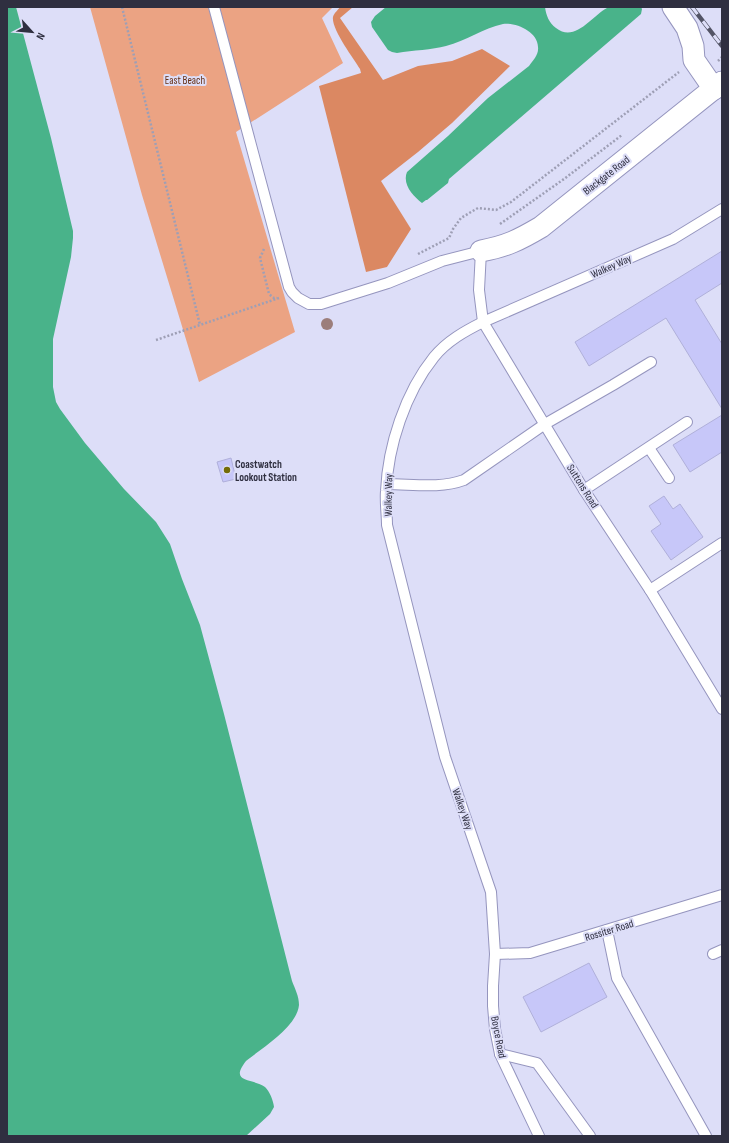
<svg xmlns="http://www.w3.org/2000/svg" width="729" height="1143" font-family="'Sofia Sans Condensed',sans-serif">
<rect width="100%" height="100%" fill="#dddef8"/>
<polygon fill="#eba383" points="90,7 333,7 322,18 343,63 236,132 295,332 199,382 142,195"/>
<path fill="#db8862" d="M 340,7 L 353,7 L 340,18 L 383,80 L 418,66 L 452,61 L 482,49 L 510,66 L 452,123 L 418,152 L 381,181 L 411,229 L 387,267 L 366,272 L 319,86 L 361,73 L 360,69 C 354,59 331,29 333,17 C 334,13 338,10 340,7 Z"/>
<g fill="#49b38a">
<path d="M 7,7 L 16,7 L 51,138 L 73,231 L 73,238 L 71,257 L 53,339 L 53,387 L 56,402 L 60,409 L 85,443 L 124,489 L 156,522 L 170,544 L 182,579 L 200,625 L 224,714 L 292,981 C 295,989 299,996 299,1005 C 297,1027 262,1048 246,1061 C 228,1084 254,1078 265,1087 C 270,1092 273,1100 274,1107 L 270,1114 L 246,1136 L 7,1136 Z"/>
<path d="M 386,7 L 545,7 C 546,15 549,23 556,28 C 575,43 592,16 607,8 C 612,5 633,7 641,7 L 642,9 L 641,14 L 449,179 L 448,183 L 427,200 L 426,200 L 422,203 C 413,196 402,184 407,172 L 448,136 L 488,98 L 529,66 C 533,60 539,55 538,47 C 538,32 516,22 503,24 C 483,28 466,41 446,46 C 432,50 413,50 397,53 L 392,52 L 388,50 L 372,27 L 371,22 L 375,16 Z"/>
</g>
<g fill="#c7c7f9" stroke="#b0b0da">
<polygon points="722,251 722,283 695,300 722,344 722,409 666,318 589,366 575,342"/>
<polygon points="722,415 722,452 690,472 673,445"/>
<polygon points="231,458 236,479 223,482 217,462"/>
<polygon points="664,496 673,509 680,504 703,537 671,560 651,531 661,524 649,506"/>
<polygon points="589,963 607,997 541,1032 523,997"/>
</g>
<g fill="none" stroke-linecap="round" stroke-linejoin="round">
<g stroke="#9595be" stroke-width="12">
<g id="service">
<polyline points="214,7 289,287 292,292 298,298 309,304 321,304 388,283 442,261 481,251 479,290 483,322 584,490 650,590 722,709"/>
<polyline points="649,448 669,478"/>
<path d="M 387,484 C 412,484 440,489 464,480 L 545,424 L 613,385 L 651,362"/>
<polyline points="584,490 687,422"/>
<polyline points="650,590 722,543"/>
<polyline points="607,930 617,978 706,1136"/>
<polyline points="495,954 530,953 722,895"/>
<polyline points="713,954 722,950"/>
<polyline points="500,1054 537,1063 590,1136"/>
<path d="M 539,1136 L 500,1054 L 495,1029 L 493,1006 L 493,986 L 495,954 L 491,892 L 445,757 L 387,525 C 387,514 385,502 386,491 C 388,446 405,393 434,357 C 447,341 465,331 483,322 L 673,239 L 722,209"/>
</g>
</g>
<g stroke="#9595be" stroke-width="23">
<g id="minor">
<polyline points="673,7 687,28 693,46 694,60 714,89"/>
<path d="M 481,251 C 507,246 519,240 541,227 L 722,82"/>
</g>
</g>
<g stroke="#9e9fb5" stroke-width="2.5" stroke-dasharray="2 2" stroke-linecap="butt">
<polyline points="122,7 200,325"/>
<polyline points="718,61 722,57"/>
<polyline points="500,224 564,179 622,135"/>
<polyline points="264,249 260,258 269,294 274,298 277,298"/>
<polyline points="418,254 449,238 453,229 461,218 471,212 478,208 496,210 511,202 679,72"/>
<polyline points="156,340 279,298"/>
</g>
<use href="#service" stroke="#fff" stroke-width="10"/>
<use href="#minor" stroke="#fff" stroke-width="21"/>
<g stroke="#535466" stroke-width="4.5">
<polyline id="rail" points="692,7 722,46"/>
</g>
<use href="#rail" stroke="#dddef8" stroke-width="3" stroke-dasharray="9" stroke-linecap="butt"/>
</g>
<circle fill="#9c7e7b" cx="327" cy="324" r="6"/>
<circle fill="#746c09" stroke="#dddef8" stroke-width="1.5" cx="227" cy="470" r="4"/>
<g text-anchor="middle" stroke-width="4" stroke-linejoin="round" paint-order="stroke">
<g font-size="11" fill="#663015" stroke="#dddef8">
<text x="185" y="84">East Beach</text>
</g>
<g font-size="11" fill="#2f2f40" stroke="#dddef8">
<text transform="translate(606 175) rotate(-38)" y="4">Blackgate Road</text>
<text transform="translate(611 266) rotate(-24)" y="4">Walkey Way</text>
<text transform="translate(583 486) rotate(58)" y="4">Suttons Road</text>
<text transform="translate(388 495) rotate(-89)" y="4">Walkey Way</text>
<text transform="translate(463 809) rotate(71)" y="4">Walkey Way</text>
<text transform="translate(609 930) rotate(-17)" y="4">Rossiter Road</text>
<text transform="translate(499 1037) rotate(79)" y="4">Boyce Road</text>
</g>
<g font-size="11" font-weight="bold" fill="#2f2f40" stroke="#dddef8" text-anchor="start">
<text x="235" y="468">Coastwatch<tspan x="235" dy="13">Lookout Station</tspan></text>
</g>
</g>
<rect width="729" height="1143" fill="none" stroke="#2f2f40" stroke-width="16"/>
<g transform="translate(32 32) rotate(117)" stroke="#dddef8" stroke-width="3" paint-order="stroke">
<path d="M0-3L7 15L0 10L-7 15Z" fill="#2f2f40"/>
<text y="-6" font-size="11" font-weight="bold" text-anchor="middle" fill="#2f2f40">N</text>
</g>
</svg>
